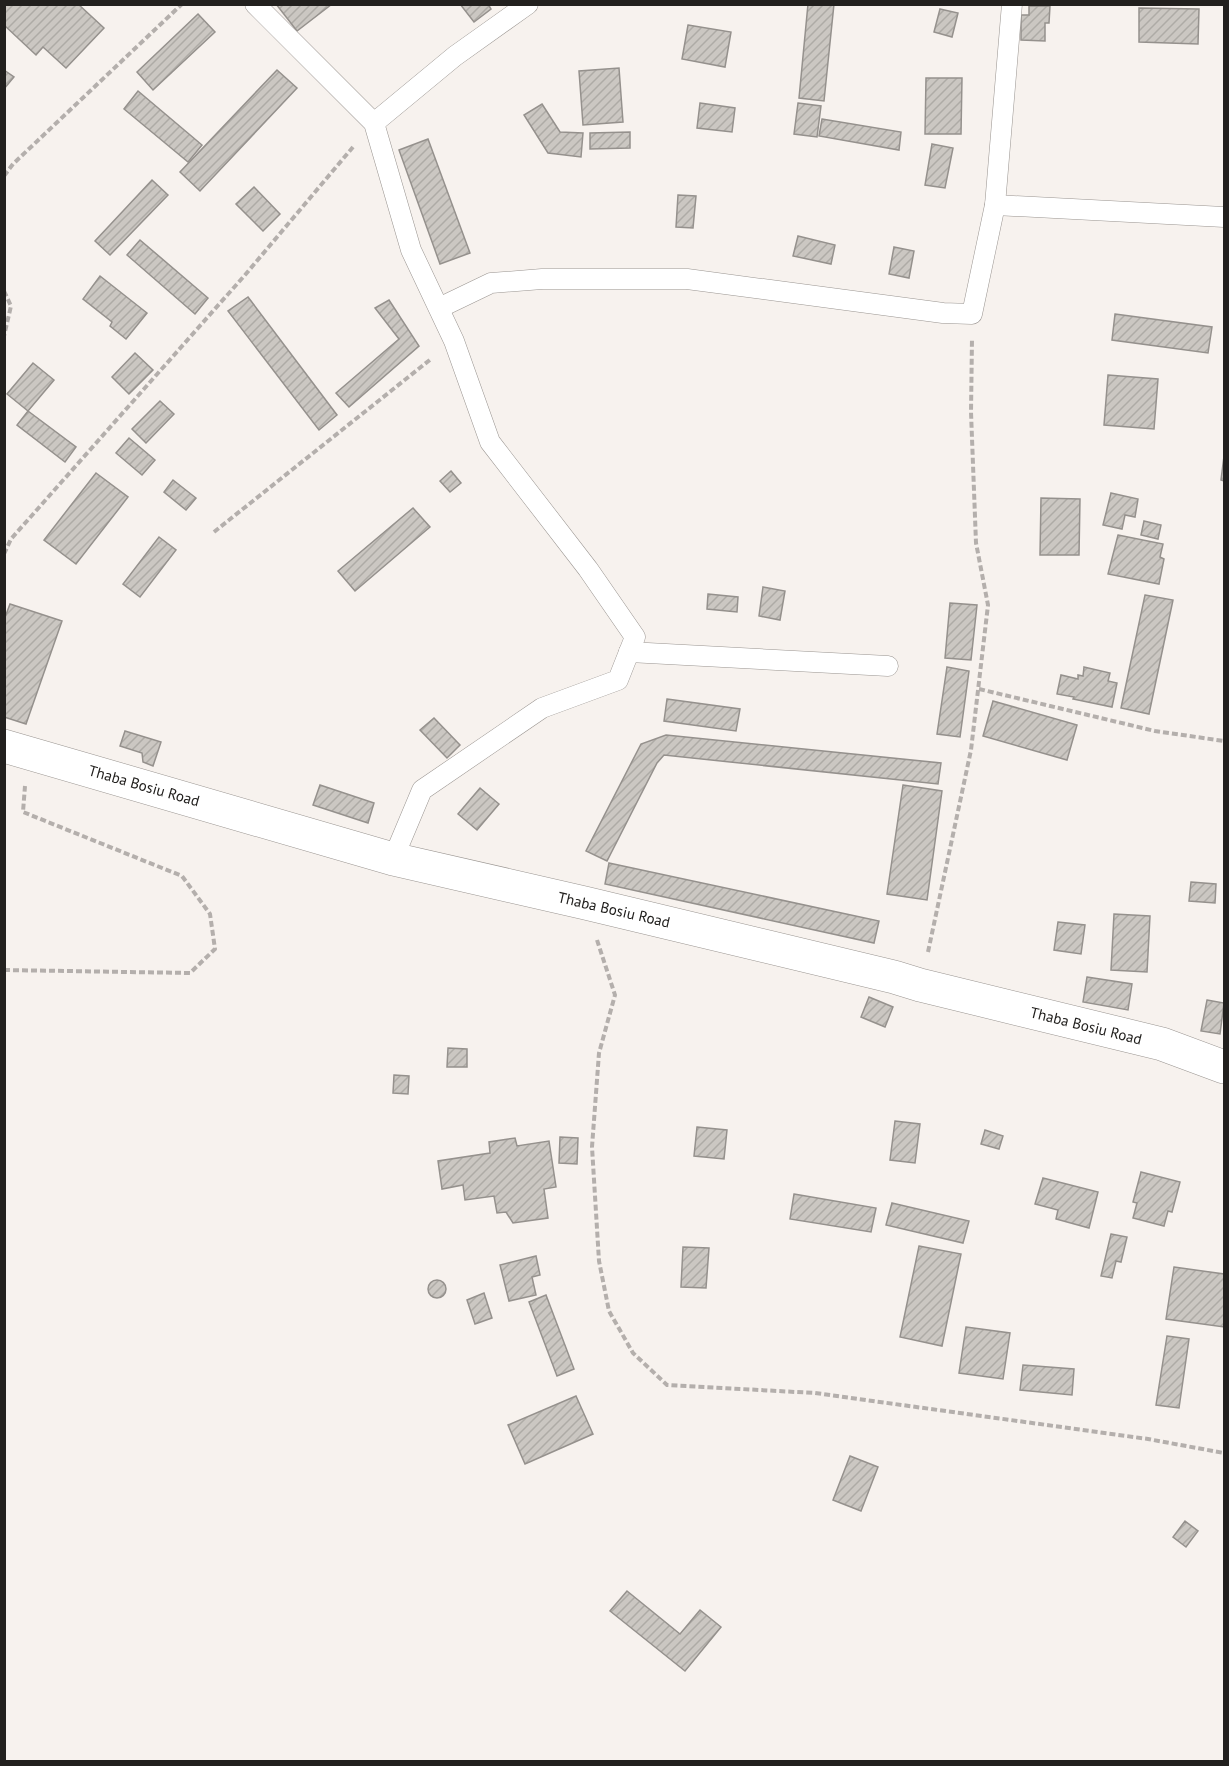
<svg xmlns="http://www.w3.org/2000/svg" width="1229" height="1766" font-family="'PT Sans',sans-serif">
<defs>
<pattern id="building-hatch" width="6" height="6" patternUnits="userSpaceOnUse" patternTransform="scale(1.5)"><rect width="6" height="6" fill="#cbc7c2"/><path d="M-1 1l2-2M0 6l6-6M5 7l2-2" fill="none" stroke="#aeaba6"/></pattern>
</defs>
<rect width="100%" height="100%" fill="#f7f2ee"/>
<g fill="url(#building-hatch)" stroke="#95918d" stroke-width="1.5">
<polygon points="4,4 78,4 104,28 66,68 43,47 36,55 4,25"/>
<polygon points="276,4 332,4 297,31"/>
<polygon points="460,4 488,4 491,9 474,22"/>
<polygon points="808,4 834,4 824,101 799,98"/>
<polygon points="1029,6 1050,6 1049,23 1045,23 1045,41 1021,40 1021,15 1029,15"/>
<polygon points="1139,8 1199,9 1198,44 1139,42"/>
<polygon points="940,9 958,13 952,37 934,32"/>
<polygon points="198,14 215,32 153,90 137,72"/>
<polygon points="688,25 731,32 725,67 682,59"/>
<polygon points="619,68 623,122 583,125 579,71"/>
<polygon points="4,70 14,77 4,89"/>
<polygon points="277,70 297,88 200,191 180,172"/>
<polygon points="926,78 962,78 961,134 925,134"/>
<polygon points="138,91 202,145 188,162 124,109"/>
<polygon points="700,103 735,108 732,132 697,128"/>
<polygon points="798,103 821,106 817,137 794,134"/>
<polygon points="542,104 560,132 583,133 581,157 548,153 524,115"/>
<polygon points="822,119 901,132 899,150 819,136"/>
<polygon points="630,132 630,148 590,149 590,133"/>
<polygon points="428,139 470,253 440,264 399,150"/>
<polygon points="932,144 953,148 945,188 925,185"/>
<polygon points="152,180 168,195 110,255 95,241"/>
<polygon points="254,187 280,214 263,231 236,204"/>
<polygon points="678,195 696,196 693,228 676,227"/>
<polygon points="798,236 835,245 831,264 793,256"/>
<polygon points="140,240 208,298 195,314 127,255"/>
<polygon points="894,247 914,251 909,278 889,274"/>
<polygon points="100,276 147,313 126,339 110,326 112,322 83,299"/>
<polygon points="248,297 337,415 319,430 228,311"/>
<polygon points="389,300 419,346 349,407 336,393 399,339 375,308"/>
<polygon points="1115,314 1212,327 1208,353 1112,340"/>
<polygon points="135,353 153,370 129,394 112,377"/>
<polygon points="33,363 54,380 28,411 7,394"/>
<polygon points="1108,375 1158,379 1154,429 1104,425"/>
<polygon points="160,401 174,414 146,443 132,429"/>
<polygon points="28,411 76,447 65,462 17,425"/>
<polygon points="129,438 155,460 142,475 116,453"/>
<polygon points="1224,456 1224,481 1221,480"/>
<polygon points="451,471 461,483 450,492 440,481"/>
<polygon points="96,473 128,497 76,564 44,540"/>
<polygon points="173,480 196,498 186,510 164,492"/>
<polygon points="1111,493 1138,499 1135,517 1125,515 1122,529 1103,525"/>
<polygon points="1041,498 1080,499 1079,555 1040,555"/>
<polygon points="413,508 430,527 355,591 338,571"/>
<polygon points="1144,521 1161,525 1158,539 1141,535"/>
<polygon points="1118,535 1163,544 1160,557 1164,559 1159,584 1108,574"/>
<polygon points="159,537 176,550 140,597 123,584"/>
<polygon points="763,587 785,591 780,620 759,616"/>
<polygon points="708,594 738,597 737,612 707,609"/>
<polygon points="1145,595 1173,600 1149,714 1121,708"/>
<polygon points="950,603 977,605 971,660 945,658"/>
<polygon points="10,604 62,621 26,724 4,717 4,620"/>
<polygon points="947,667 969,671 960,737 937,734"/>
<polygon points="1084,667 1110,673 1108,681 1117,683 1112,707 1073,699 1074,697 1057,694 1061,675 1078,679 1078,675 1083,676"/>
<polygon points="667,699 740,709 736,731 664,721"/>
<polygon points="993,701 1077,725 1067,760 983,736"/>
<polygon points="434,718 460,745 447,758 420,730"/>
<polygon points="125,731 161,742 153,766 143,762 142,753 120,746"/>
<polygon points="666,735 941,763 938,784 664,755 657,763 607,861 586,851 641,744"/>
<polygon points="320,785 374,803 368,823 313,805"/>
<polygon points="903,785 942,791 927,900 887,894"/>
<polygon points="480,788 499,804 477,830 458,814"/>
<polygon points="609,863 879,921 874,943 605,884"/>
<polygon points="1191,882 1216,884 1215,903 1189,901"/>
<polygon points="1114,914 1150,916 1147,972 1111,970"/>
<polygon points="1058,922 1085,925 1081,954 1054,950"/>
<polygon points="1087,977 1132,984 1128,1010 1083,1002"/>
<polygon points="869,997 893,1007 885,1027 861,1017"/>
<polygon points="1207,1000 1224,1003 1220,1034 1201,1031"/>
<polygon points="448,1048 467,1049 467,1067 447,1067"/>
<polygon points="394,1075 409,1076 408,1094 393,1093"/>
<polygon points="895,1121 920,1124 915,1163 890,1160"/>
<polygon points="697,1127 727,1130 724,1159 694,1156"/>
<polygon points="985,1130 1003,1136 999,1149 981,1144"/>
<polygon points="560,1137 578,1138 577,1164 559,1163"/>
<polygon points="515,1138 517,1146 549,1141 556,1187 544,1189 548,1218 513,1223 506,1212 497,1213 494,1196 465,1200 463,1185 442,1189 438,1161 490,1153 489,1142"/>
<polygon points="1141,1172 1180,1182 1172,1212 1168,1211 1164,1226 1133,1218 1137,1203 1133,1202"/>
<polygon points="1043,1178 1098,1192 1089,1228 1056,1219 1058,1210 1035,1204"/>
<polygon points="794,1194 876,1208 871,1232 790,1219"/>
<polygon points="892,1203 969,1221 963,1243 886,1225"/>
<polygon points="1111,1234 1127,1237 1121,1262 1116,1261 1112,1278 1101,1276"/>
<polygon points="919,1246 961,1254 942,1346 900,1337"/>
<polygon points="683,1247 709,1248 706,1288 681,1287"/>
<polygon points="536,1256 540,1275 532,1277 536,1295 509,1301 500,1265"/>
<polygon points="1174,1267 1224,1274 1224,1327 1166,1319"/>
<circle cx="437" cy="1289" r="9"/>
<polygon points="484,1293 492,1318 475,1324 467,1300"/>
<polygon points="546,1295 574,1369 557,1376 529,1302"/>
<polygon points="966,1327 1010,1333 1003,1379 959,1373"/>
<polygon points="1167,1336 1189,1339 1179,1408 1156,1405"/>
<polygon points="1023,1365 1074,1369 1072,1395 1020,1390"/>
<polygon points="576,1396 593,1434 525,1464 508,1425"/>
<polygon points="850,1456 878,1467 861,1511 833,1500"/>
<polygon points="1185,1521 1198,1531 1186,1547 1173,1537"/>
<polygon points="627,1591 680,1634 700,1610 721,1627 685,1671 610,1611"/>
</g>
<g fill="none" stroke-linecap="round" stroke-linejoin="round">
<g stroke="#9a9591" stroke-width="21">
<g id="service">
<polyline points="255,4 374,123 411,250 454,341 490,442 588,569 635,637 618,680 542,708 422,790 393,859"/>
<polyline points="374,123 455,56 528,4"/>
<polyline points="995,205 1224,217"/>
<polyline points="439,308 491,283 542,279 687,279 943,313 972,314 995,205 1012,4"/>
<polyline points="629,652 888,666"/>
</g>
</g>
<g stroke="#9a9591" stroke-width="34">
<polyline id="tertiary" points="4,746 393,859 585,903 894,977 920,985 1162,1044 1224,1067"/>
</g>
<g stroke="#b4afac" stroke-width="4" stroke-dasharray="6 3" stroke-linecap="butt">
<polyline points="4,176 13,164 182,4"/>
<polyline points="4,291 11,306 4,336"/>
<polyline points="214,532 431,359"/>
<polyline points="4,554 11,539 245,275 353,147"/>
<polyline points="979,689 1155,731 1224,741"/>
<polyline points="597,940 615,995 599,1053 592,1147 599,1261 609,1311 633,1353 667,1385 815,1393 1148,1439 1224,1453"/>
<polyline points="928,952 971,750 988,605 976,543 971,412 972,339"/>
<polyline points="4,970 190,973 215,949 210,914 182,876 23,812 25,786"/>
</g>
<use href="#service" stroke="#fff" stroke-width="20"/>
<use href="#tertiary" stroke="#fff" stroke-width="33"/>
</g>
<g text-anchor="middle" stroke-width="4.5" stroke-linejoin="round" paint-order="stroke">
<g font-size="15" fill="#22201e" stroke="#fff">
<text transform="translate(144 786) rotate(16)" y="5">Thaba Bosiu Road</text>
<text transform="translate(614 910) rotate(13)" y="5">Thaba Bosiu Road</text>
<text transform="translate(1086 1026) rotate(14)" y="5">Thaba Bosiu Road</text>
</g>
</g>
<rect width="1229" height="1766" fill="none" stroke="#22201e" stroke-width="12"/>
</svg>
